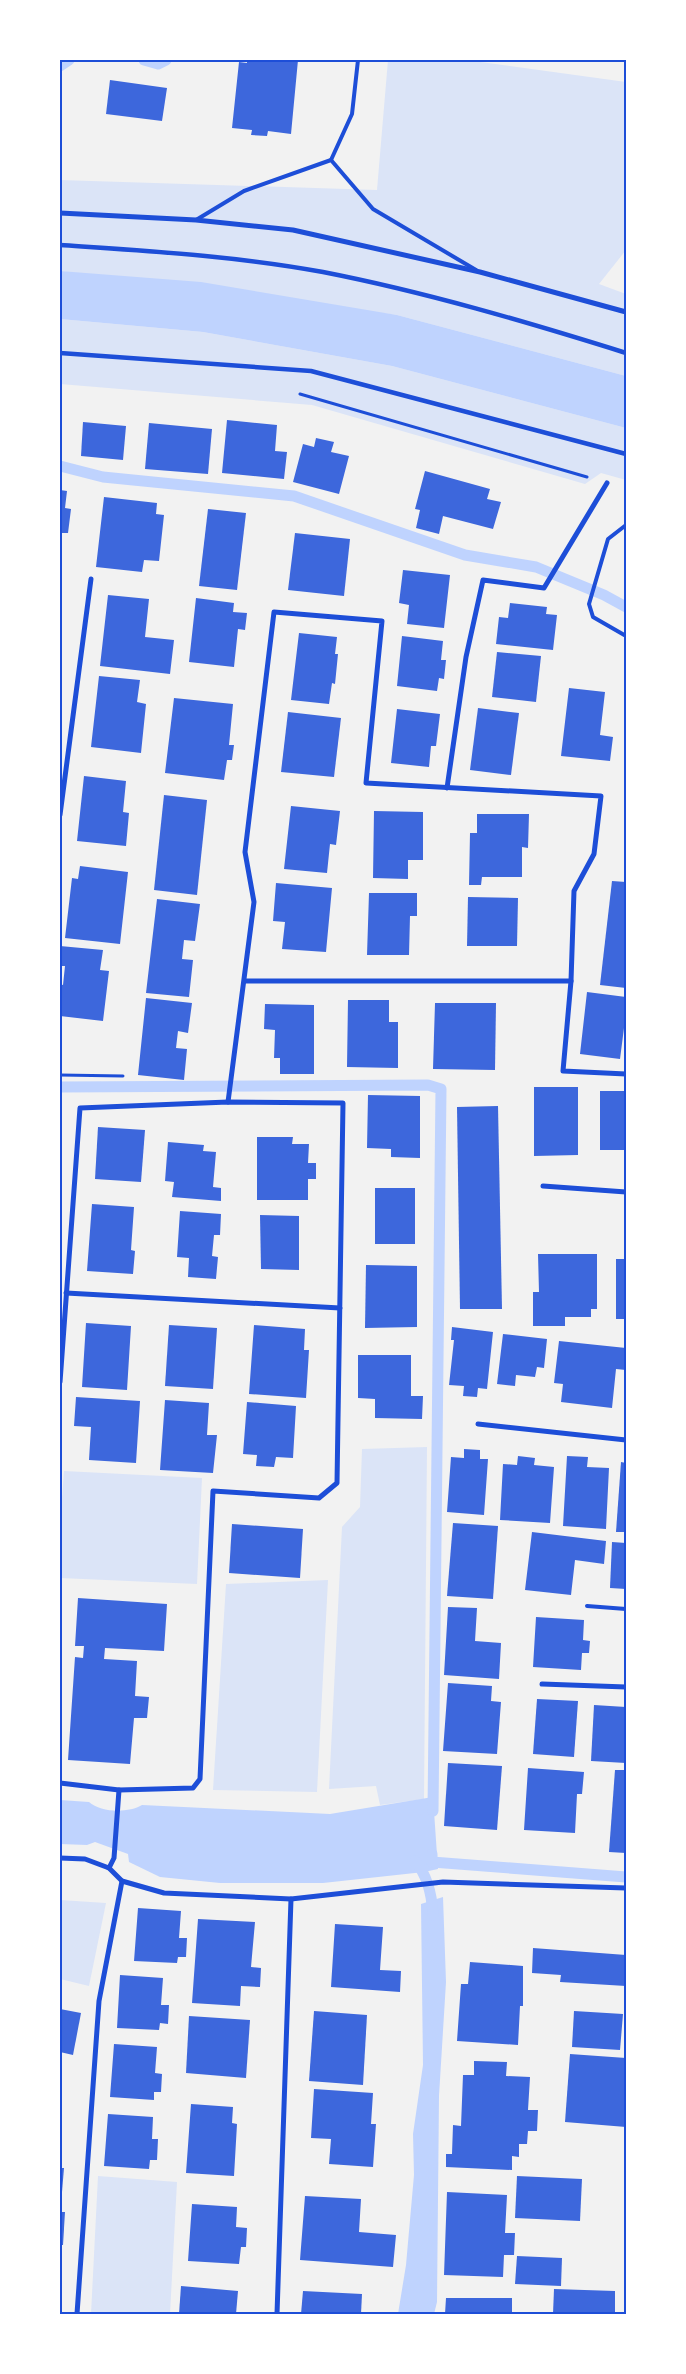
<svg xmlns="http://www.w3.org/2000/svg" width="686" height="2374" font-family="'Archivo Narrow',sans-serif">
<rect width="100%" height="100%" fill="#f2f2f2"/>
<g fill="#dbe4f7">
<polygon points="388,60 466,60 626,82 626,250 599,284 626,294 626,376 397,315 60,271 60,180 377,190"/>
<polygon points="60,319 203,332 392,366 626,428 626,480 601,473 585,484 312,405 60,384"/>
<polygon points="427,1447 424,1799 380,1805 376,1786 329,1789 342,1527 360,1507 362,1449"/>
<polygon points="64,1471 202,1478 197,1584 60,1578 60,1525"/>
<polygon points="328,1580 317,1792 213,1790 226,1584"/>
<polygon points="60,1900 106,1903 89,1986 60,1979"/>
<polygon points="98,2176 177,2182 170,2314 91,2314"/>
</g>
<g fill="#bfd3fe">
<polygon points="60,271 201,282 397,315 626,376 626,428 392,366 203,332 60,319"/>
<path d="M 433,1797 L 438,1869 L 424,1872 L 323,1883 L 220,1883 L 160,1877 L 129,1862 L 128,1854 L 95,1842 L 87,1845 L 60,1844 L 60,1800 L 89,1802 C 101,1813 129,1813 142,1805 L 330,1814 Z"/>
<polygon points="443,1897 446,1982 439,2096 437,2302 434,2314 398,2314 406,2265 414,2175 413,2134 423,2065 421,1904"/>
</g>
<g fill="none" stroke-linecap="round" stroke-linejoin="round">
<g stroke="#bfd3fe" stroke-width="11">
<polyline points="144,60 158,64 166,60"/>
<polyline points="60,66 69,60"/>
<polyline points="60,466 103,477 294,496 465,555 536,567 604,595 626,607"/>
<polyline points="60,1087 428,1085 441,1089 433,1811"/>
<polyline points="432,1854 432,1862 626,1877"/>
<path d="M 415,1861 C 428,1876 432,1895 433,1915"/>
</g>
</g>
<g fill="#3d67dc">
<polygon points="247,60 298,60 291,134 268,131 267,136 251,135 252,130 232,128 239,62 247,63"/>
<polygon points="110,80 167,88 162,121 106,114"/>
<polygon points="227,420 277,425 275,451 287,452 284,479 222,473"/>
<polygon points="83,422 126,426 123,460 81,456"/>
<polygon points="149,423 212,429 208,474 145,469"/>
<polygon points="316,438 334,442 331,452 349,456 339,494 293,482 303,444 314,447"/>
<polygon points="425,471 490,489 487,499 501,502 493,529 443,516 439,534 416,528 420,510 415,509"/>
<polygon points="60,490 67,491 65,508 71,509 68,533 62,533 61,540"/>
<polygon points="104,497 157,503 156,514 164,515 159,561 144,560 142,572 96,567"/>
<polygon points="208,509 246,513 237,590 199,586"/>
<polygon points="295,533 350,539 344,596 288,590"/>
<polygon points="403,570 450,575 444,628 407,624 409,605 399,603"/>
<polygon points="108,595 149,599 145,637 174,640 170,674 100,666"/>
<polygon points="196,598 234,603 233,612 247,613 245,630 238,629 234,667 189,662"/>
<polygon points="510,603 547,607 546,614 557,615 553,650 496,644 499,617 508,618"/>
<polygon points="299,633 337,637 335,654 338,654 335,684 332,683 329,704 291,700"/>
<polygon points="402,636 443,641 441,660 446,660 444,679 439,678 437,691 397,686"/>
<polygon points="497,652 541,656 536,702 492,697"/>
<polygon points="99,676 140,680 137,702 146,704 141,753 91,747"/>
<polygon points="569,688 605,692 600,735 613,737 610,761 561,756"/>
<polygon points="174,698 233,704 229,745 234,745 232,760 227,760 224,780 165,773"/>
<polygon points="478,708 519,713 511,775 470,770"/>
<polygon points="397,709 440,714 436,746 431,746 429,767 391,763"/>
<polygon points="288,712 341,718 334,777 281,772"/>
<polygon points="84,776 126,781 123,812 129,813 126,846 77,841"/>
<polygon points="164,795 207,800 197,895 154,890"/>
<polygon points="291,806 340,811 336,845 330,844 327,873 284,869"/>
<polygon points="374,811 423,812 423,860 408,860 408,879 373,878"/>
<polygon points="477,814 529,814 528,848 522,847 522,877 482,877 481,885 469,885 470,833 477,833"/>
<polygon points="80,866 128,872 120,944 65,938 72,878 78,879"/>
<polygon points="612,881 626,882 626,988 600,985"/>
<polygon points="276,883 332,888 326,952 282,949 285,922 273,921"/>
<polygon points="369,893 417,893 417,916 410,916 409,955 367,955"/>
<polygon points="468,897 518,898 517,946 467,946"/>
<polygon points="157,899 200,904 195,941 184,940 182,959 193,960 189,997 146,993"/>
<polygon points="60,946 103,950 100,970 109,971 103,1021 60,1016 60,984 63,985 65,966 60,966"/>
<polygon points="587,992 626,997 626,1028 624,1028 620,1059 580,1054"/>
<polygon points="146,998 192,1003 188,1033 178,1031 176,1048 187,1049 184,1080 138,1075"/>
<polygon points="348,1000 389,1000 389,1022 398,1022 398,1068 347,1067"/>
<polygon points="435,1003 496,1003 495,1070 433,1069"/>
<polygon points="265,1004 314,1005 314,1074 280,1074 280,1058 274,1058 275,1030 264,1029"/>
<polygon points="534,1087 578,1087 578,1155 534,1156"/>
<rect x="600" y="1091" width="26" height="59"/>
<polygon points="368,1095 420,1096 420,1158 391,1157 391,1149 367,1148"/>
<polygon points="498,1106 502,1309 460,1309 457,1107"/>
<polygon points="98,1127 145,1130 141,1182 95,1179"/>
<polygon points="257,1137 293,1137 292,1144 309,1144 308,1163 316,1163 316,1179 308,1179 308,1200 257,1200"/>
<polygon points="168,1142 204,1145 203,1151 216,1152 213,1187 221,1188 221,1201 172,1197 174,1182 165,1181"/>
<rect x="375" y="1188" width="40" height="56"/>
<polygon points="92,1204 134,1207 131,1250 135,1251 133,1274 87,1271"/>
<polygon points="180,1211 221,1214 220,1235 214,1235 212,1256 218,1257 216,1279 188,1277 189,1258 177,1257"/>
<polygon points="260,1215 299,1216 299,1270 261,1269"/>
<polygon points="538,1254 597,1254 597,1309 591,1309 591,1317 565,1317 565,1326 533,1326 533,1292 539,1292"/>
<rect x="616" y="1259" width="10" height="60"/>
<polygon points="366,1265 417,1266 417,1327 365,1328"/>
<polygon points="86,1323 131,1326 127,1390 82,1387"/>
<polygon points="169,1325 217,1328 213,1389 165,1386"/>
<polygon points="254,1325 305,1329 304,1350 309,1350 306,1398 249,1394"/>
<polygon points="452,1327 493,1332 487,1389 478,1388 477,1397 463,1396 464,1386 449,1385 454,1340 451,1340"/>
<polygon points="503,1334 547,1339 544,1368 537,1367 535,1377 516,1375 515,1386 497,1384"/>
<polygon points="559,1341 626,1348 626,1370 616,1369 612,1408 561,1402 563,1384 554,1383"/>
<polygon points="358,1355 411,1355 411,1396 423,1396 422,1419 375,1418 375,1399 358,1398"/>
<polygon points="76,1397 140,1401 136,1463 89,1460 91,1427 74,1426"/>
<polygon points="165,1400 209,1403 207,1435 217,1435 213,1473 160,1470"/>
<polygon points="247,1402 296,1406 293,1458 276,1457 274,1467 256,1466 257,1455 243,1454"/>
<polygon points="464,1449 480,1450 480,1459 488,1459 484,1515 447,1512 451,1457 464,1458"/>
<polygon points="518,1456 535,1458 534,1465 554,1467 550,1523 500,1520 503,1464 517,1465"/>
<polygon points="567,1456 588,1457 587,1467 609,1468 606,1529 563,1526"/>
<polygon points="621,1462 626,1463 626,1532 616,1532"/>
<polygon points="453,1523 498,1526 493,1599 447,1596"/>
<polygon points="232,1524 303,1529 300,1578 229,1573"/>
<polygon points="532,1532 606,1541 604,1564 575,1560 571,1595 525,1590"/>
<polygon points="612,1542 626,1543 626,1589 610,1588"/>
<polygon points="78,1598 167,1604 164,1651 105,1648 104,1659 137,1661 135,1696 149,1697 147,1718 134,1718 130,1764 68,1760 75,1657 83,1658 84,1646 75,1646"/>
<polygon points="448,1607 477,1608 475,1641 501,1643 499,1679 444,1675"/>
<polygon points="536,1617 584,1620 583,1640 590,1641 589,1653 582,1653 581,1670 533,1667"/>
<polygon points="448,1683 492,1686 491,1701 501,1702 497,1754 443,1751"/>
<polygon points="537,1699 578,1701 574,1757 533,1754"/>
<polygon points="594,1705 626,1707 626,1763 591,1761"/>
<polygon points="448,1763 502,1766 497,1830 444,1826"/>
<polygon points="528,1768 584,1772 582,1794 577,1794 575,1833 524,1830"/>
<polygon points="615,1770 626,1770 626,1853 609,1852"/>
<polygon points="138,1908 181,1911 179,1938 187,1938 186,1957 178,1957 177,1963 134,1961"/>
<polygon points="198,1919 255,1922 251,1967 261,1968 260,1987 241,1986 240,2006 192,2003"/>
<polygon points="335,1924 383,1927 380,1970 401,1971 400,1992 331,1987"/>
<polygon points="533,1948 626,1955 626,1986 560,1982 561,1975 532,1973"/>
<polygon points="470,1962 523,1966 523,2006 520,2006 518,2045 457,2041 461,1984 468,1984"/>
<polygon points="120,1975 163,1978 161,2005 169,2005 168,2024 160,2023 159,2030 117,2028"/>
<polygon points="60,2009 81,2013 73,2055 60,2052"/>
<polygon points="314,2011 367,2015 363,2085 309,2081"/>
<polygon points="574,2011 623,2014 620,2050 572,2047"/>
<polygon points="189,2016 250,2020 246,2078 186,2073"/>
<polygon points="114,2044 157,2047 155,2073 162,2074 161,2092 154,2092 154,2100 110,2097"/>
<polygon points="570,2054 626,2058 626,2127 565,2122"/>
<polygon points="474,2061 507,2062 506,2076 530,2077 528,2110 538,2110 537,2131 528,2131 527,2144 519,2144 519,2157 512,2156 512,2170 446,2167 446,2154 452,2154 453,2125 461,2126 463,2075 474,2075"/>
<polygon points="314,2089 373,2093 371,2124 376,2124 373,2167 329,2164 331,2139 311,2138"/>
<polygon points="191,2104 233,2107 232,2123 237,2124 234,2176 186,2173"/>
<polygon points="108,2114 153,2117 152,2139 158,2139 157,2160 150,2160 149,2169 104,2166"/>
<polygon points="60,2168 64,2168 61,2204 60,2204"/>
<polygon points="517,2176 582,2179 580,2221 515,2218"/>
<polygon points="447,2192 507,2195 505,2233 515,2233 514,2255 504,2255 503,2277 444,2275"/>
<polygon points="305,2196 361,2199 359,2232 396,2235 393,2267 300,2260"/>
<polygon points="192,2204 237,2207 236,2227 247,2228 246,2247 241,2247 239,2264 188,2261"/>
<polygon points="60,2212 65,2212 63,2245 60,2245"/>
<polygon points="517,2256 562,2258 561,2286 515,2284"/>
<polygon points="181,2286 238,2291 236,2314 179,2314"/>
<polygon points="554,2289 615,2291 615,2314 553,2314"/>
<polygon points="303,2291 362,2294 361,2314 301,2314"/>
<polygon points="446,2298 512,2298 512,2314 445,2314"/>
</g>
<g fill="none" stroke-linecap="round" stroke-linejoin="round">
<g stroke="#1d4ed8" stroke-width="3">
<polyline points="300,394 587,477"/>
<polyline points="60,1075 123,1076"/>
</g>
<g stroke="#1d4ed8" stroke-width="4">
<polyline points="331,160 352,114 358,60"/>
<polyline points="196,220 244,191 331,160 373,209 476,270"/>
<polyline points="626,525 608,539 589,604 593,617 626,636"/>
<polyline points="587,1606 626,1609"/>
</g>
<g stroke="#1d4ed8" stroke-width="4.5">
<path d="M 60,245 C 148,251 236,256 323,272 C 425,292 527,322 626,353"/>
<polyline points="60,353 311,371 626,454"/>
</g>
<g stroke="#1d4ed8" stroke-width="5">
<polyline points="60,213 196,220 293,230 480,272 626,312"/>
<polyline points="447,788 466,657 483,580 544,588 607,483"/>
<polyline points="60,815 91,579"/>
<polyline points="245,981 571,981"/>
<polyline points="228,1102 254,902 245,852 274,612 382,621 366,783 601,796 594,854 574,891 571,981 563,1071 626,1074"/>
<polyline points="543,1186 626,1192"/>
<polyline points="66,1293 340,1308"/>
<polyline points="60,1382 80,1108 228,1102 343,1103 337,1483 319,1498 213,1491 200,1779 193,1788 119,1790 60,1783"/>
<polyline points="478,1424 626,1440"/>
<polyline points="542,1684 626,1687"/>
<polyline points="60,1858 85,1859 109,1868 122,1881 164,1893 291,1899 443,1882 626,1888"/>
<polyline points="109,1868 114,1858 119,1790"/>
<polyline points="77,2314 99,2001 122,1881"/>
<polyline points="277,2314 291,1899"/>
</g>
</g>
<rect width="686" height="2374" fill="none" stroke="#ffffff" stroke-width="122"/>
<rect x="61" y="61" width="564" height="2252" fill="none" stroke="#1d4ed8" stroke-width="2"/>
</svg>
